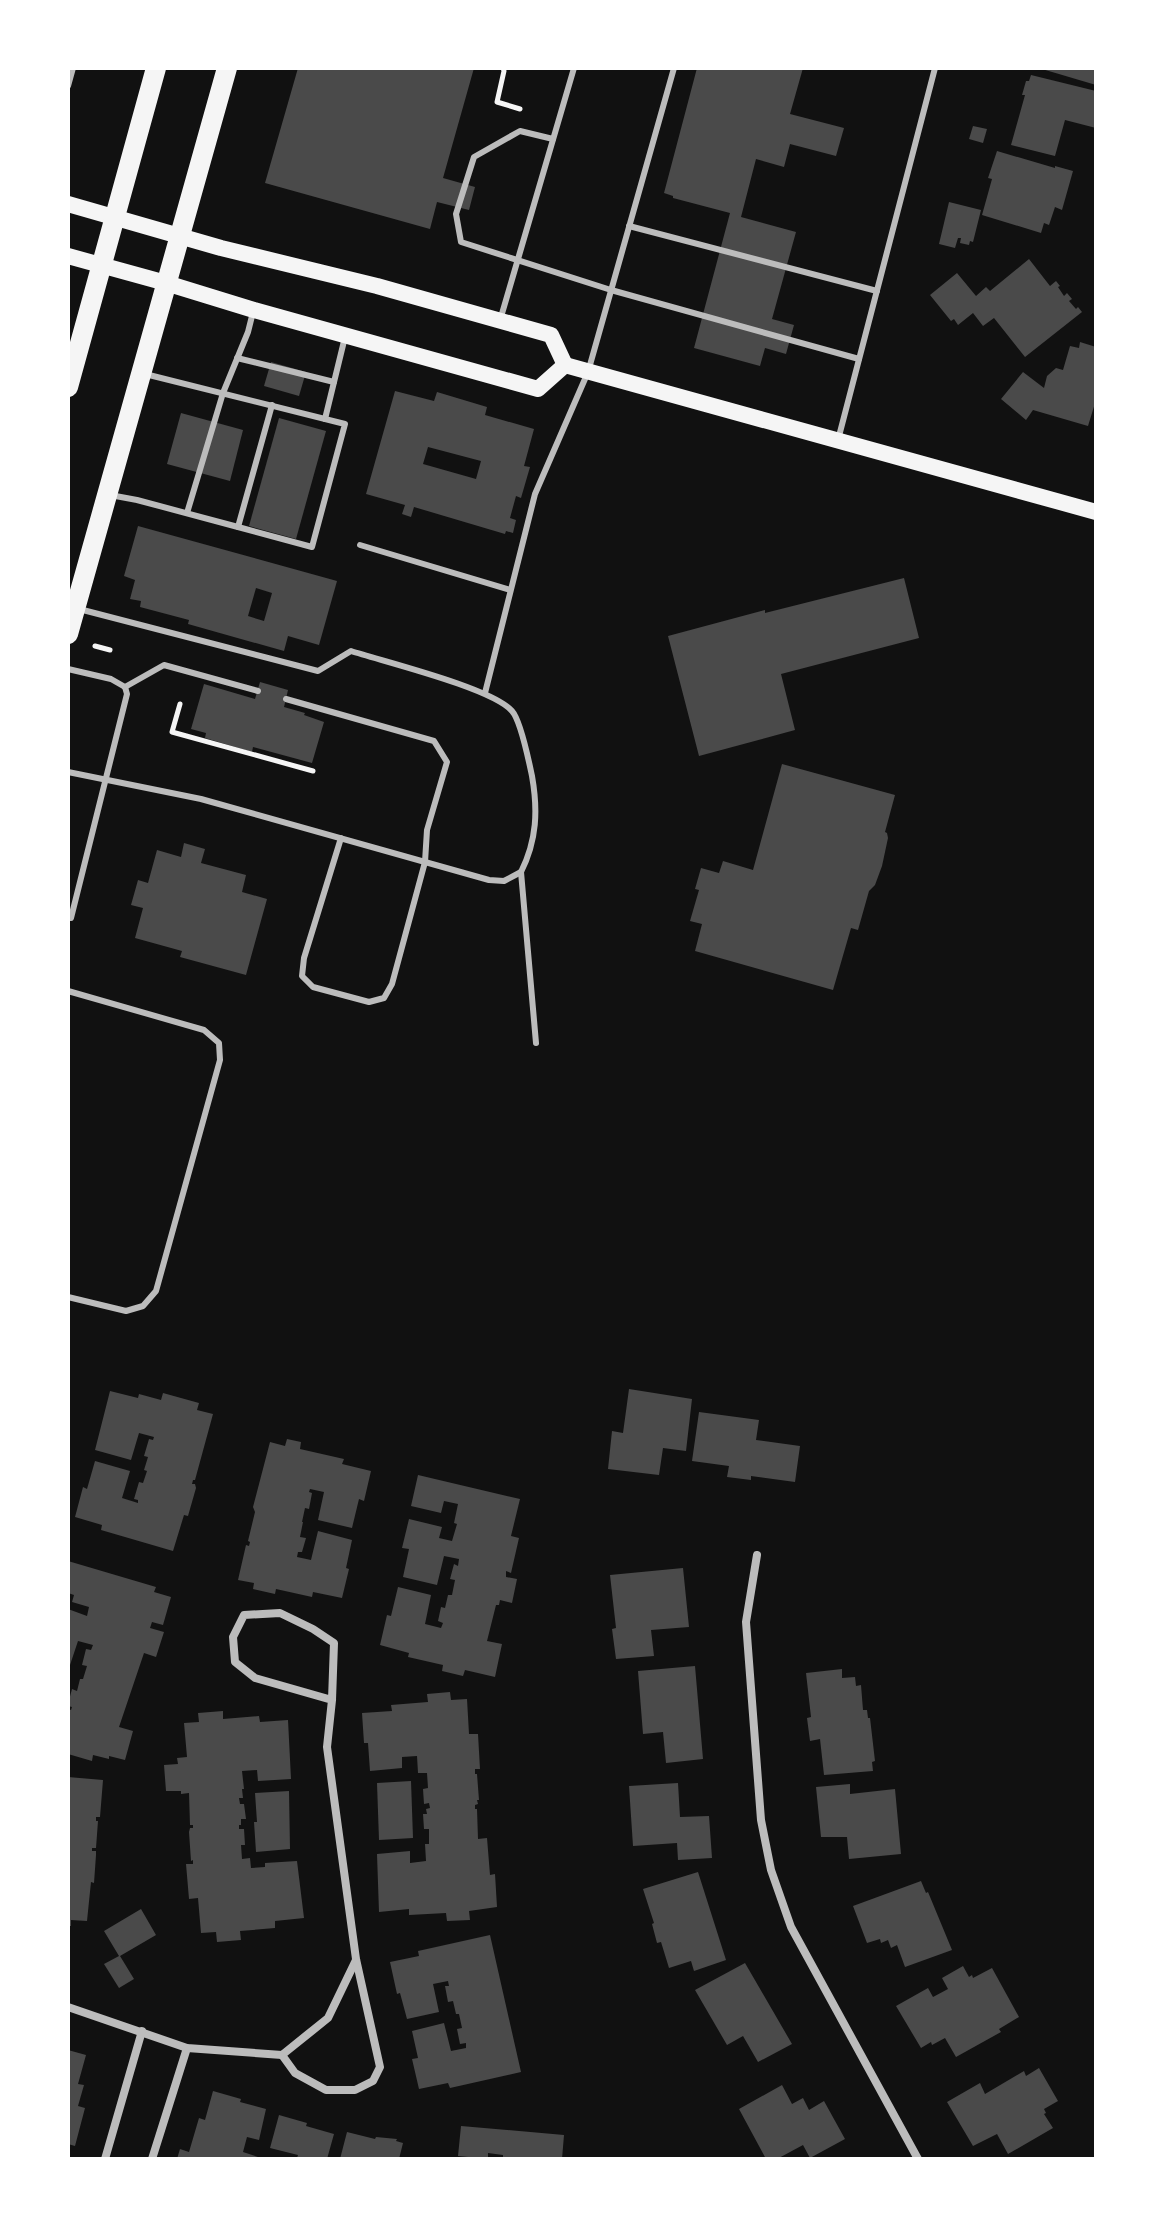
<svg xmlns="http://www.w3.org/2000/svg" width="1164" height="2227" font-family="'Varela Round',sans-serif">
<rect width="100%" height="100%" fill="#111"/>
<g fill="#4a4a4a" fill-rule="evenodd">
<polygon points="298,68 474,68 443,178 475,187 469,210 437,202 430,229 265,183"/>
<polygon points="697,68 803,68 790,114 844,128 836,156 790,144 784,167 756,159 741,217 796,232 772,319 794,325 786,354 765,348 760,366 694,348 730,213 673,198 673,196 664,193"/>
<polygon points="1042,68 1096,68 1096,85 1042,69"/>
<polygon points="1031,75 1096,91 1096,128 1065,120 1055,156 1011,145 1025,95 1022,95 1026,81 1029,81"/>
<polygon points="973,126 987,129 983,143 969,139"/>
<polygon points="997,151 1055,168 1055,166 1073,171 1062,210 1055,207 1049,225 1044,223 1041,233 982,215 992,179 988,178"/>
<polygon points="949,202 981,210 973,242 970,241 969,245 960,243 961,238 958,238 955,248 939,244"/>
<polygon points="1029,259 1050,286 1056,281 1060,286 1058,287 1064,296 1067,293 1072,299 1069,301 1076,309 1078,307 1082,312 1025,357 994,318 983,326 973,313 958,325 954,319 951,321 930,295 957,273 976,296 986,287 990,291"/>
<polygon points="1080,342 1096,347 1096,400 1088,426 1033,410 1026,420 1001,399 1023,372 1044,388 1047,376 1056,368 1063,370 1070,346 1079,348"/>
<polygon points="271,362 306,372 299,396 264,386"/>
<path d="M 395,391 L 434,401 L 437,392 L 487,407 L 485,415 L 534,429 L 524,466 L 530,467 L 521,498 L 516,496 L 510,518 L 516,520 L 513,533 L 506,531 L 505,534 L 414,507 L 411,517 L 402,514 L 405,505 L 366,494 ZM 428,447 L 481,461 L 476,479 L 423,464 Z"/>
<polygon points="181,413 243,430 230,481 167,464"/>
<polygon points="279,418 326,431 296,539 249,526"/>
<path d="M 138,526 L 337,581 L 319,645 L 288,636 L 284,651 L 188,624 L 189,620 L 140,607 L 141,601 L 130,599 L 135,580 L 124,576 ZM 256,588 L 272,593 L 264,621 L 248,616 Z"/>
<polygon points="904,578 919,638 781,674 795,730 699,756 668,636 765,610 765,613"/>
<polygon points="260,682 288,690 284,707 305,713 304,715 324,722 312,763 253,747 252,752 205,738 206,733 191,729 204,684 255,699"/>
<polygon points="782,764 895,795 885,832 887,833 888,838 882,866 875,885 869,891 858,930 851,928 833,990 695,951 702,924 690,921 699,890 695,889 701,868 719,873 723,861 753,870"/>
<polygon points="184,843 205,849 201,863 246,875 242,892 267,899 246,975 180,957 182,951 135,938 143,908 131,905 138,880 148,883 157,850 181,857"/>
<polygon points="629,1389 692,1399 686,1451 663,1448 659,1475 608,1469 612,1431 623,1433"/>
<polygon points="110,1391 138,1398 139,1394 161,1400 163,1393 199,1403 197,1410 213,1414 195,1480 193,1480 192,1484 195,1484 196,1488 188,1516 184,1515 173,1551 101,1530 102,1525 75,1517 83,1487 87,1489 95,1461 130,1471 122,1498 138,1503 138,1500 134,1499 139,1482 143,1483 147,1471 144,1470 148,1457 144,1456 149,1439 153,1440 154,1437 139,1433 131,1460 95,1450"/>
<polygon points="699,1412 759,1420 756,1440 800,1446 795,1482 751,1476 751,1480 727,1477 729,1466 692,1461"/>
<polygon points="287,1439 301,1442 300,1449 344,1459 342,1464 371,1471 364,1501 359,1499 352,1528 318,1520 324,1492 310,1489 309,1492 312,1493 309,1509 305,1508 302,1522 303,1522 300,1537 306,1538 302,1552 298,1552 297,1557 311,1560 318,1531 352,1540 346,1568 349,1569 342,1598 313,1592 312,1597 276,1589 275,1594 253,1589 254,1583 238,1580 246,1545 249,1546 250,1542 248,1541 255,1512 253,1507 270,1442 285,1446"/>
<polygon points="418,1475 520,1499 511,1536 519,1538 511,1573 506,1571 506,1577 517,1579 512,1603 500,1600 499,1605 496,1605 487,1641 502,1644 495,1677 465,1670 463,1676 442,1671 443,1665 408,1657 409,1653 380,1645 387,1615 391,1616 398,1587 431,1595 425,1624 441,1628 443,1623 438,1621 441,1607 445,1608 448,1595 452,1595 455,1580 450,1579 454,1564 458,1566 459,1559 444,1556 437,1585 403,1577 409,1549 402,1548 409,1519 442,1527 439,1538 452,1541 457,1524 454,1523 458,1504 444,1501 441,1513 411,1506"/>
<polygon points="68,1561 156,1587 154,1592 171,1597 163,1625 152,1622 150,1628 164,1632 156,1657 144,1653 119,1727 133,1731 125,1760 109,1756 109,1759 93,1755 92,1761 68,1754 68,1709 71,1710 72,1707 68,1706 68,1704 72,1689 77,1691 80,1679 83,1679 87,1666 82,1665 86,1649 91,1650 93,1645 78,1641 68,1671 68,1609 87,1616 89,1607 72,1602 74,1595 68,1593"/>
<polygon points="683,1568 689,1627 651,1630 654,1656 616,1659 612,1629 616,1628 610,1575"/>
<polygon points="695,1666 703,1759 666,1763 663,1732 643,1734 638,1671"/>
<polygon points="842,1669 842,1678 855,1677 856,1686 861,1685 863,1710 867,1710 868,1718 870,1718 875,1761 872,1762 873,1771 824,1775 820,1739 810,1741 807,1718 811,1717 806,1673"/>
<polygon points="450,1692 451,1700 467,1699 469,1734 478,1734 480,1769 475,1769 475,1774 477,1774 479,1800 477,1800 478,1804 475,1805 475,1809 477,1809 478,1839 487,1838 490,1875 495,1874 497,1907 469,1911 470,1920 447,1921 446,1913 409,1915 409,1909 379,1912 377,1854 410,1851 410,1863 426,1861 425,1844 429,1844 429,1829 424,1829 423,1814 427,1814 426,1809 430,1808 429,1803 424,1804 423,1789 428,1788 427,1773 418,1773 417,1756 402,1757 402,1768 370,1771 368,1743 364,1743 362,1713 392,1711 391,1705 428,1702 427,1694"/>
<polygon points="223,1711 223,1719 259,1716 260,1722 288,1720 291,1779 258,1781 257,1770 242,1771 244,1789 242,1789 243,1798 239,1798 240,1804 244,1804 246,1819 241,1819 241,1825 239,1825 239,1829 244,1829 245,1845 241,1845 242,1859 250,1858 251,1868 265,1867 265,1863 297,1861 304,1918 275,1921 275,1928 240,1931 241,1940 217,1942 216,1932 201,1933 198,1898 189,1899 186,1864 193,1864 193,1860 191,1861 189,1832 190,1828 193,1828 193,1825 190,1825 189,1793 181,1794 181,1791 166,1791 164,1765 178,1764 177,1758 187,1757 184,1723 199,1722 198,1713"/>
<polygon points="68,1777 103,1780 100,1817 96,1817 96,1821 98,1821 96,1848 92,1848 92,1851 96,1851 96,1855 94,1883 91,1882 87,1921 71,1920 71,1926 68,1926"/>
<polygon points="411,1781 413,1838 379,1840 377,1783"/>
<polygon points="678,1783 680,1817 709,1816 712,1858 678,1860 677,1843 633,1846 629,1786"/>
<polygon points="850,1784 850,1794 895,1789 901,1854 849,1859 847,1837 821,1837 816,1787"/>
<polygon points="289,1791 290,1849 256,1852 254,1822 257,1822 255,1793"/>
<polygon points="698,1872 726,1960 694,1971 691,1961 669,1968 661,1942 657,1943 652,1924 654,1923 643,1889"/>
<polygon points="921,1881 926,1893 928,1892 952,1950 905,1967 897,1945 891,1948 888,1940 881,1943 880,1939 867,1943 853,1906"/>
<polygon points="141,1909 156,1935 120,1956 134,1979 119,1988 104,1964 119,1956 104,1931"/>
<polygon points="490,1935 521,2072 450,2088 448,2083 419,2089 412,2059 418,2058 412,2031 444,2023 451,2051 466,2048 466,2043 460,2044 457,2029 462,2028 459,2014 456,2014 453,2001 448,2002 445,1986 449,1986 448,1981 433,1984 439,2012 407,2019 400,1993 397,1994 390,1962 419,1956 418,1951"/>
<polygon points="745,1963 792,2044 758,2062 743,2036 727,2045 695,1990"/>
<polygon points="963,1966 969,1977 972,1975 973,1978 992,1968 1019,2017 999,2029 1001,2032 956,2057 945,2038 932,2045 931,2042 921,2048 896,2006 928,1988 933,1997 948,1989 942,1978"/>
<polygon points="68,2050 86,2055 78,2084 84,2085 78,2106 85,2108 75,2146 68,2144"/>
<polygon points="1039,2068 1058,2101 1044,2109 1046,2113 1044,2114 1053,2128 1008,2154 997,2134 973,2146 947,2102 980,2083 985,2094 1024,2071 1026,2076"/>
<polygon points="782,2085 792,2104 803,2098 809,2110 824,2101 845,2139 810,2158 803,2145 777,2159 766,2159 739,2109"/>
<polygon points="213,2091 241,2099 240,2102 266,2109 259,2140 247,2137 243,2152 264,2159 177,2159 180,2149 189,2152 199,2118 205,2120"/>
<polygon points="279,2115 307,2123 306,2126 334,2134 327,2159 300,2159 297,2158 298,2155 270,2148"/>
<polygon points="461,2126 564,2135 562,2159 503,2159 503,2155 488,2153 488,2159 458,2156"/>
<polygon points="347,2132 375,2139 376,2137 397,2139 396,2141 403,2143 399,2159 340,2159"/>
</g>
<g fill="none" stroke-linecap="round" stroke-linejoin="round">
<g stroke="#f5f5f5" stroke-width="5">
<polyline points="503,68 504,71 497,102 520,109"/>
<polyline points="95,646 110,650"/>
<polyline points="180,704 172,732 313,771"/>
</g>
<g stroke="#bcbcbc" stroke-width="6">
<polyline points="68,86 73,68"/>
<polyline points="553,139 520,131 474,157 456,214 461,242 611,290 859,359"/>
<polyline points="629,226 877,291"/>
<polyline points="501,317 574,68"/>
<polyline points="237,358 334,382"/>
<polyline points="145,374 345,424 312,547 238,527"/>
<polyline points="325,419 345,337"/>
<polyline points="838,440 935,68"/>
<polyline points="110,495 137,500 238,527 272,405"/>
<polyline points="187,513 223,393 248,332 253,312"/>
<polyline points="360,545 510,590"/>
<polyline points="68,669 111,679 125,687"/>
<polyline points="125,687 164,665 258,691"/>
<polyline points="485,693 535,494 588,372 674,68"/>
<polyline points="286,699 434,741 447,762 427,830 425,862 392,984 384,998 369,1002 313,987 302,976 304,958 341,838"/>
<path d="M 68,772 L 201,799 L 489,880 L 504,881 L 521,872 C 537,840 538,810 532,776 C 529,762 521,721 512,711 C 492,688 385,662 351,651 L 318,671 L 79,609"/>
<polyline points="521,872 536,1043"/>
<polyline points="71,918 127,694 125,687"/>
<polyline points="68,991 204,1030 219,1043 220,1060 156,1291 143,1306 126,1311 68,1297"/>
</g>
<g stroke="#bcbcbc" stroke-width="8">
<polyline points="757,1555 746,1622 761,1820 771,1870 791,1927 918,2159"/>
<polyline points="68,2007 187,2048 282,2055 328,2018 356,1960"/>
<polyline points="282,2055 295,2073 326,2090 355,2090 373,2081 380,2067 356,1959 327,1747 332,1700 334,1643 313,1629 280,1613 244,1615 233,1637 235,1662 255,1678 332,1700"/>
<polyline points="105,2159 142,2031"/>
<polyline points="152,2159 187,2048"/>
</g>
<g stroke="#f5f5f5" stroke-width="16">
<polyline points="68,204 221,248 377,286 551,335 565,365"/>
<polyline points="68,256 166,283 254,310 538,389 565,365"/>
<polyline points="565,365 1096,512"/>
</g>
<g stroke="#f5f5f5" stroke-width="20">
<polyline points="68,387 156,68"/>
<polyline points="68,634 227,68"/>
</g>
</g>
<rect width="1164" height="2227" fill="none" stroke="#ffffff" stroke-width="140"/>
</svg>
